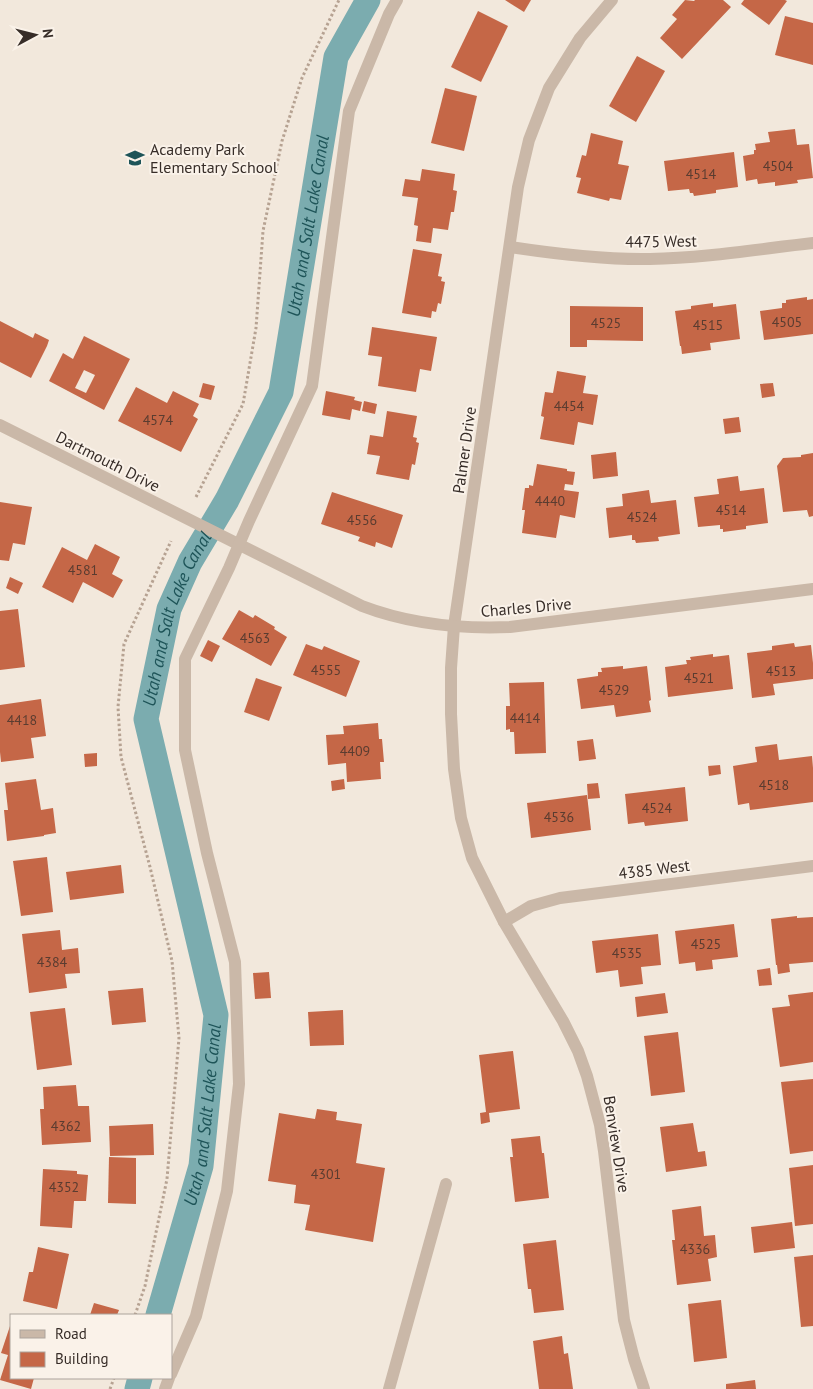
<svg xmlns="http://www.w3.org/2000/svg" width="813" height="1389" font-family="'PT Sans',sans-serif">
<rect width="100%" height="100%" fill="#f2e8dc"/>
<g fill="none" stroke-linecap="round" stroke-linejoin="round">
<g stroke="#7bacaf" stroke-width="25">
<path id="s1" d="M 158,1315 L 201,1166 L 216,1015 L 146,719 L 169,609 L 190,562 L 227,500 L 281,392 L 336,57 L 368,0"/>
<polyline points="137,1389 140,1378"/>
</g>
</g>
<g fill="#c56747" fill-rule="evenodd">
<polygon points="505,0 531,0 524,12"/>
<polygon points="685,0 694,1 695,0 723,0 731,7 682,59 660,38 677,19 672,15"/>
<polygon points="744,0 785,0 787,1 769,25 741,4"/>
<polygon points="478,11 508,26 481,82 451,67"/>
<polygon points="785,16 813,23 813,65 775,55"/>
<polygon points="637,56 665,71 636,122 609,106"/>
<polygon points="445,88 477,96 464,151 431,143"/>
<polygon points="795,129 797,145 809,144 813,178 797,180 798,183 775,186 775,182 758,184 757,179 746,181 743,156 754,154 754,150 756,150 755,144 770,142 768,132"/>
<polygon points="591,133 623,141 618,164 629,166 621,200 610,198 609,201 577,193 581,178 576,177 582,155 586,156"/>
<polygon points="734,152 738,187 716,190 716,193 694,196 693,193 690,193 689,189 668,191 664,161"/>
<polygon points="422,169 455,174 453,190 457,191 454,212 451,212 448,230 433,228 431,243 416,241 418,226 414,225 418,198 402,196 405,179 420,181"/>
<polygon points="413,249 442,254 438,276 442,277 441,281 445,282 441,304 438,303 436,312 432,311 431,318 402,313"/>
<polygon points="807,297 807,300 813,299 813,334 764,340 760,311 782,308 782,303 786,303 786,300"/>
<polygon points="713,303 713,307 736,304 740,339 710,343 711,350 682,354 681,346 680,346 675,311 691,309 691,306"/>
<polygon points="570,306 643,307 643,341 587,340 587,347 570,347"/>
<polygon points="0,321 33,338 35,333 49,340 47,346 31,378 0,362"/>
<polygon points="372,327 437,337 431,371 420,369 416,392 378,386 382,357 368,355"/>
<path d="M 84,336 L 130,359 L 104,410 L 49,381 L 63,353 L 73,359 ZM 84,370 L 95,375 L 86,393 L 75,388 Z"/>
<polygon points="557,371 586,376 583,393 598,395 593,425 578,422 574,445 540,439 544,417 541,416 545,392 553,393"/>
<polygon points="203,383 215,386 211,400 199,397"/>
<polygon points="773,383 775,396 762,398 760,384"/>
<polygon points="136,387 167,403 173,391 199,404 193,416 198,419 181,452 118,421"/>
<polygon points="326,391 355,397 354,400 362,402 360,411 352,409 350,420 322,415"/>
<polygon points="364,401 377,404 375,414 362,411"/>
<polygon points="387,411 417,416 413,437 417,438 416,442 419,443 415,465 412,464 409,480 376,474 380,456 367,454 370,435 383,437"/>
<polygon points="739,417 741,432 725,434 723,419"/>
<polygon points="616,452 618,476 593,479 591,455"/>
<polygon points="813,453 813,516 809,517 807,510 783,512 777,466 783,458 801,457 801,455"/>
<polygon points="537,464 567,469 567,471 575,472 573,485 565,484 564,490 579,492 575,518 560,515 556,538 522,533 525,510 522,510 525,488 529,488 529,485 533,486"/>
<polygon points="738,476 740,491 764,488 768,523 746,526 746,529 723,532 723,529 720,529 720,525 698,527 694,497 719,494 717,479"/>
<polygon points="649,490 651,503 676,500 680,534 658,537 659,541 636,543 635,540 632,540 632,535 609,538 606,508 623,506 622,494"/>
<polygon points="332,492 403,515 392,548 376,542 375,547 358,541 360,537 321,524"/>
<polygon points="0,502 32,507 25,545 13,543 9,561 0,560"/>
<polygon points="95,544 120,557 112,574 123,580 113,598 83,582 73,603 42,587 62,547 87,560"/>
<polygon points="10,577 23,583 18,594 6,588"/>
<polygon points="18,609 25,667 0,670 0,611"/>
<polygon points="239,610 253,618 255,615 275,627 274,629 287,637 271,666 222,639"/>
<polygon points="208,640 220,646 212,662 200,656"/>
<polygon points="794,643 795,647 811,645 813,663 813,679 773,684 775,695 752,698 747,653 772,650 772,646"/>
<polygon points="306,644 322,650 324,646 360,661 346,697 293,675"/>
<polygon points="713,654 713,657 729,655 733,689 668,697 665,667 687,664 686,660 691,660 690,657"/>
<polygon points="623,666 623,669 647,666 651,700 649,701 651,712 616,717 614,705 581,709 577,679 598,676 598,672 602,672 601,668"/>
<polygon points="256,678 282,687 269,721 244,712"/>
<polygon points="544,682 546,753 515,754 514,732 510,732 510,729 506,730 506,706 510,706 509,683"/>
<polygon points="41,699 46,736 31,738 34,758 1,762 0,752 0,705"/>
<polygon points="378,723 379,739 382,739 384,762 380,762 381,779 347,782 346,763 328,765 326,735 344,734 343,726"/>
<polygon points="593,739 596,759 579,761 577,741"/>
<polygon points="777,744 779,760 812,756 813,768 813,802 750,810 749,803 738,805 733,766 757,762 755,747"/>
<polygon points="97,753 97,766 85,767 84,754"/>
<polygon points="720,765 721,774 709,776 708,766"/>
<polygon points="36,779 41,810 53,808 56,833 44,835 44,836 7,841 4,810 8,810 5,783"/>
<polygon points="344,779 345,789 332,791 331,781"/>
<polygon points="598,783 600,798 588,799 587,784"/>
<polygon points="685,787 688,821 645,826 644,822 628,824 625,794"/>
<polygon points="587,795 591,830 531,838 527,803"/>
<polygon points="47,857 53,912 21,916 13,861"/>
<polygon points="121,865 124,893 70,900 66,872"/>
<polygon points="797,916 797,918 813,917 813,962 789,964 790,972 778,974 777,965 776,965 771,919"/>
<polygon points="734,924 738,957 712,960 713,969 696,971 695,962 679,964 675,931"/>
<polygon points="60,930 62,950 78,948 80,973 65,974 67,988 29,993 22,934"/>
<polygon points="658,934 661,965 641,967 643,984 620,987 618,970 596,973 592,941"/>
<polygon points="770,968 772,985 759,986 757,970"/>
<polygon points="269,972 271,998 255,999 253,973"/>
<polygon points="143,988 146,1022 112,1025 108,991"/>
<polygon points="813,992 813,1062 780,1067 772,1008 790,1006 788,995"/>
<polygon points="665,993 668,1013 637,1017 635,997"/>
<polygon points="65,1008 72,1065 37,1070 30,1012"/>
<polygon points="343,1010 344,1045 310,1046 308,1012"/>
<polygon points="678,1032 685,1092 651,1096 644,1036"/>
<polygon points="513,1051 520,1109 489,1113 490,1122 481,1124 480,1113 486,1112 479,1055"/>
<polygon points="813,1079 813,1151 790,1154 781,1082"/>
<polygon points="76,1085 78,1106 89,1106 91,1142 42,1145 40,1109 44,1109 43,1087"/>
<polygon points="317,1109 337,1112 336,1120 362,1124 356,1163 385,1168 373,1242 305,1230 310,1205 294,1203 296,1185 268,1181 279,1113 315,1119"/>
<polygon points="693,1123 698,1152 705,1151 707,1166 666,1172 660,1127"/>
<polygon points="153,1124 154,1155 110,1156 109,1126"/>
<polygon points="540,1136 542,1153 544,1153 549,1198 515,1202 510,1157 513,1157 511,1139"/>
<polygon points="109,1157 136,1158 136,1204 108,1203"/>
<polygon points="813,1165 813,1224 795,1226 789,1168"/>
<polygon points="43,1169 77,1171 77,1174 88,1175 86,1201 74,1201 72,1228 40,1226"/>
<polygon points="701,1206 704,1236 715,1235 717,1257 708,1259 711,1281 677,1285 672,1240 675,1240 672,1210"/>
<polygon points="792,1222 795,1248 754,1253 751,1227"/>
<polygon points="556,1240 564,1310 534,1313 531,1289 528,1289 523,1244"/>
<polygon points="38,1247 69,1254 57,1309 23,1301 29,1272 33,1272"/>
<polygon points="813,1255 813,1326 801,1327 794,1257"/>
<polygon points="721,1300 727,1358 694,1362 688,1304"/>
<polygon points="94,1303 119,1310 117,1315 90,1315"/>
<polygon points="11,1323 11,1378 34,1378 31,1389 0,1380 8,1355 1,1353"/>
<polygon points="562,1336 564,1354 568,1353 573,1389 539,1389 533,1341"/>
<polygon points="755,1380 756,1389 726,1389 726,1384"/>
</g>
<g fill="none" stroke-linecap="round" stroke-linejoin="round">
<g stroke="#b6a292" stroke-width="3" stroke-dasharray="2.5 2.5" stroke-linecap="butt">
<polyline points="196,497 243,404 256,328 263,231 282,141 302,78 339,0"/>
<polyline points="135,1315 145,1286 167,1179 179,1038 172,961 150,867 121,757 118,707 124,644 171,541"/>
<polyline points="110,1389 114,1378"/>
</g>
<g stroke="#cab8a8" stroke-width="12">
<polyline points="612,0 580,38 549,88 529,140 518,187 454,626 451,668 451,714 454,769 461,818 472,858 504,922 563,1021 578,1051 587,1076 600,1125 604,1151 624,1320 634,1359 644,1389"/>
<path d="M 510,247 C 556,254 603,260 650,259 C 705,258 759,249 813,243"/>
<path d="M 0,425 L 362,606 C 409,624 461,629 510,627 L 813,589"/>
<polyline points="504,922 531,906 560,898 813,866"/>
<polyline points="171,1374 196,1316 227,1191 239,1084 235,962 207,853 185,750 185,659 229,568 249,521 312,386 349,111 389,14 397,0"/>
<polyline points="165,1389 169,1378"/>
<polyline points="389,1389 446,1184"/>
</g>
</g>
<defs>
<g id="school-bare" transform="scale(1.5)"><path d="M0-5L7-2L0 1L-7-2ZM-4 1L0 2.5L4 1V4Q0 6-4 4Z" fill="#1e5458" stroke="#faf2e9" stroke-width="2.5" paint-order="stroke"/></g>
</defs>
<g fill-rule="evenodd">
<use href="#school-bare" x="135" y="158"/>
</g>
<g text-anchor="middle" stroke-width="4" stroke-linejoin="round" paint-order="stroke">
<g font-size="14" fill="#5a3c30">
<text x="778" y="171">4504</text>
<text x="701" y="179">4514</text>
<text x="787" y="327">4505</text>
<text x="606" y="328">4525</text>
<text x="708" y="330">4515</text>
<text x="569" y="411">4454</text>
<text x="158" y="425">4574</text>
<text x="550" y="506">4440</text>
<text x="731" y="515">4514</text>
<text x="642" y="522">4524</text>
<text x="362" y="525">4556</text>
<text x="83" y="575">4581</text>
<text x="255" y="643">4563</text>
<text x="326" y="675">4555</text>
<text x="781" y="676">4513</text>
<text x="699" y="683">4521</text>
<text x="614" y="695">4529</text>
<text x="525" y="723">4414</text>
<text x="22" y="725">4418</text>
<text x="355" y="756">4409</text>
<text x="774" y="790">4518</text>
<text x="657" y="813">4524</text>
<text x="559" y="822">4536</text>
<text x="706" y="949">4525</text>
<text x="627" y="958">4535</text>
<text x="52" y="967">4384</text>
<text x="66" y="1131">4362</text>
<text x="326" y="1179">4301</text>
<text x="64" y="1192">4352</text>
<text x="695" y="1254">4336</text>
</g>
<g font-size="16" fill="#372d28" stroke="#faf2e9" text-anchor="start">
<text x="150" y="155">Academy Park<tspan x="150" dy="18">Elementary School</tspan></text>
</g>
<g font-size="16" fill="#372d28" stroke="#faf2e9">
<text transform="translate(661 241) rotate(-1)" y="6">4475 West</text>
<text transform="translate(464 450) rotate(-82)" y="6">Palmer Drive</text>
<text transform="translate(108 461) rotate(27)" y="6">Dartmouth Drive</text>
<text transform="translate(526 607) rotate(-5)" y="6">Charles Drive</text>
<text transform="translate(654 869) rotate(-7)" y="6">4385 West</text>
<text transform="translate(617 1144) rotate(81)" y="6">Benview Drive</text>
</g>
<g font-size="18" font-style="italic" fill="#1e5458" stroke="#faf2e9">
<text dy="6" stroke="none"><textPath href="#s1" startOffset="1136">Utah and Salt Lake Canal</textPath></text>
<text dy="6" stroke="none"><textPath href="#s1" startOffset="716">Utah and Salt Lake Canal</textPath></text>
<text dy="6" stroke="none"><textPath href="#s1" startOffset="206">Utah and Salt Lake Canal</textPath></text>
</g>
</g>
<rect x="10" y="1314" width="162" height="65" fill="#faf2e9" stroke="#aca39c"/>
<rect x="20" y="1330" width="25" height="8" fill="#cab8a8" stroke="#aca39c"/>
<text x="55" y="1339" font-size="15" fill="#372d28">Road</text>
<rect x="20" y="1352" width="25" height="15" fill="#c56747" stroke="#aca39c"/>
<text x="55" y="1364" font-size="15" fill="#372d28">Building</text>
<g transform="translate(35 35) rotate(83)" stroke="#faf2e9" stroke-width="4" paint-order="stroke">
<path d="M0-4L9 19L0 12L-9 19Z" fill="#372d28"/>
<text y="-8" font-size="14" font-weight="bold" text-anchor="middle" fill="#372d28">N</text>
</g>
</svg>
